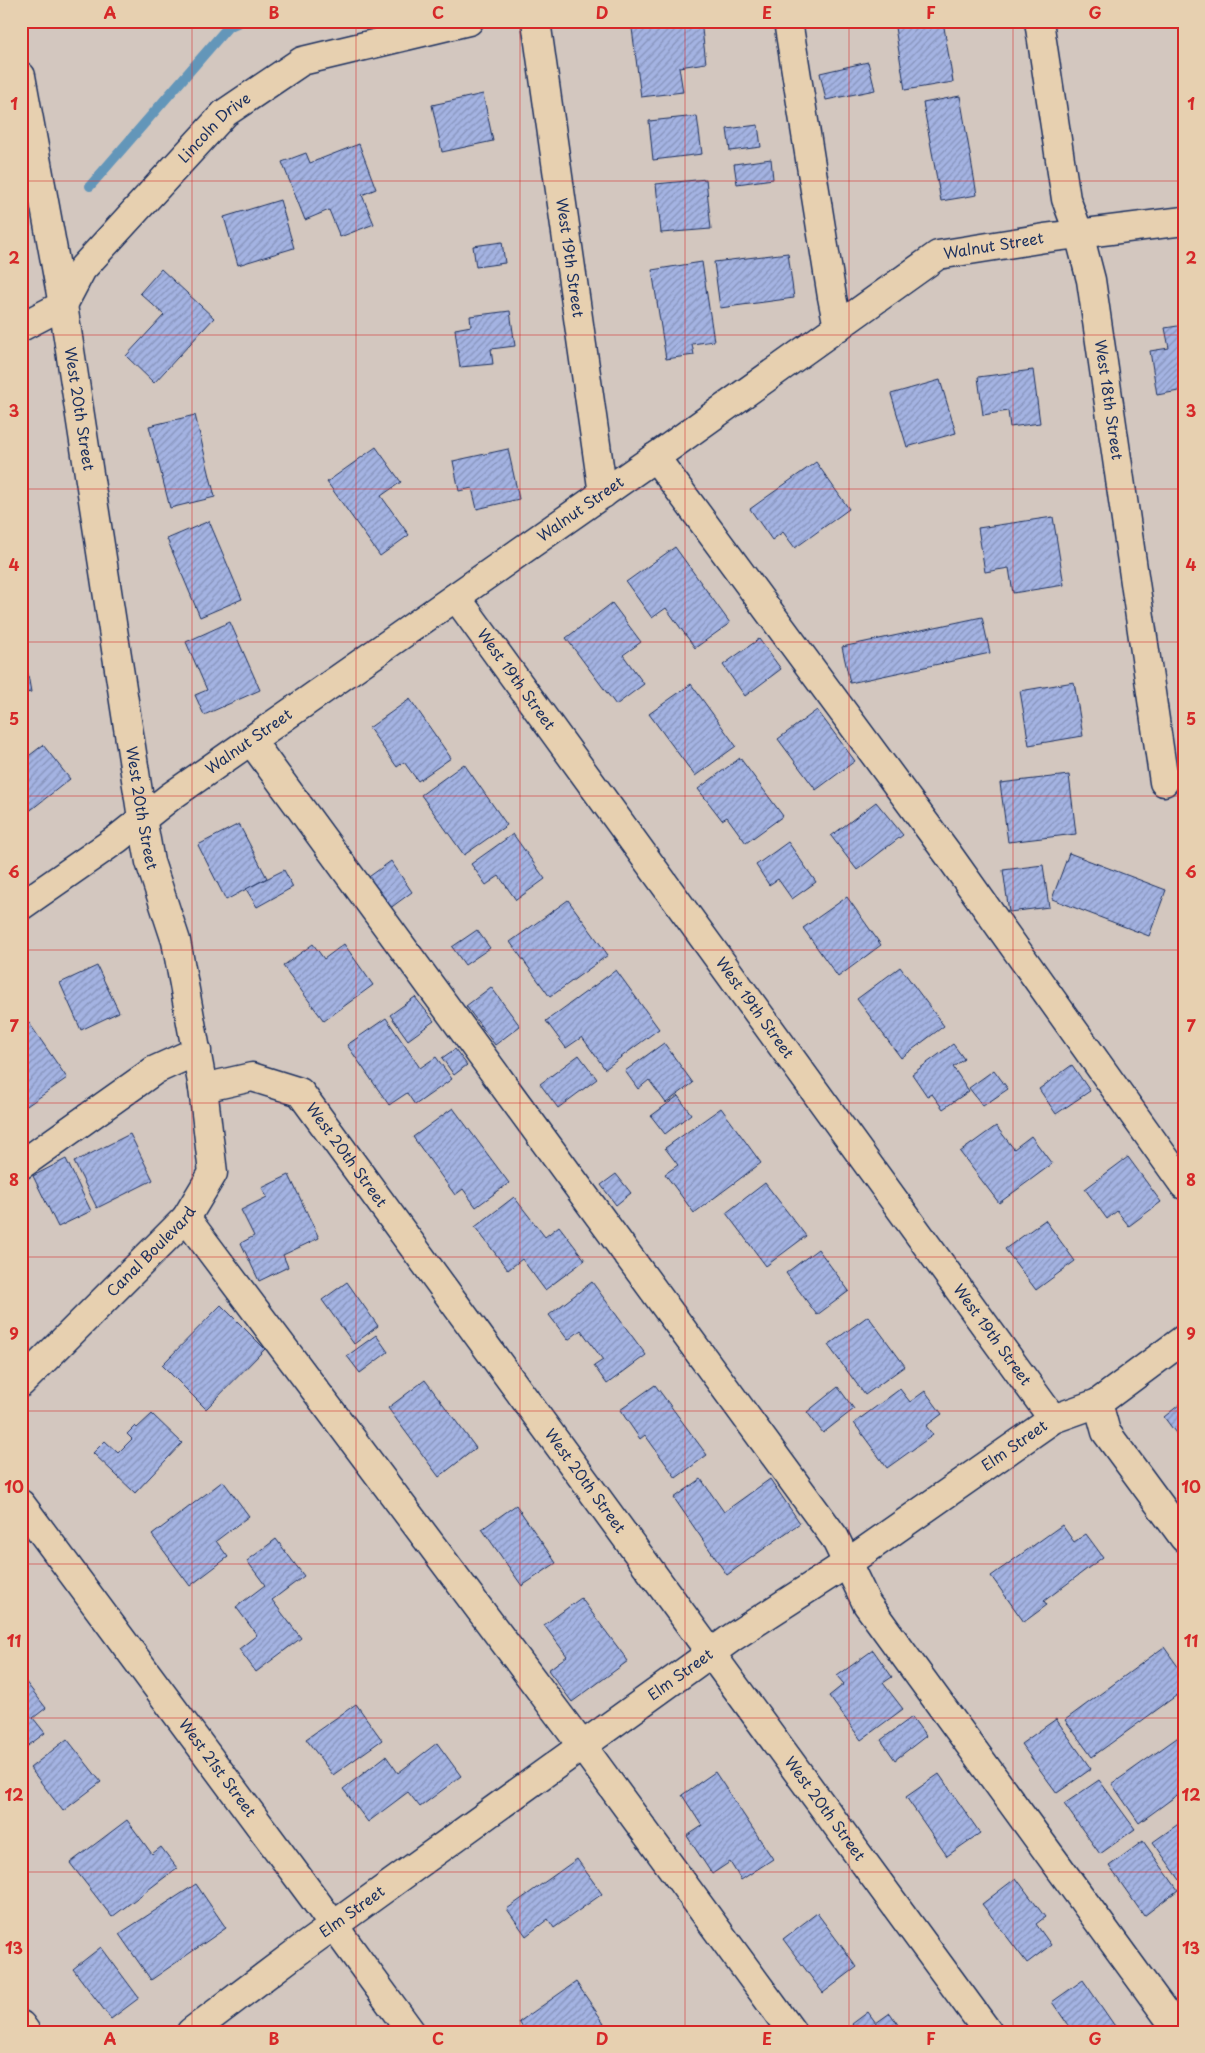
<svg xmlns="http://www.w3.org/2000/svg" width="1205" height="2053" font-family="'Playpen Sans',sans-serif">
<defs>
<pattern id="building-hatch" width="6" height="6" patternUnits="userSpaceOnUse" patternTransform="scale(1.25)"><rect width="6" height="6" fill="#a4b3e2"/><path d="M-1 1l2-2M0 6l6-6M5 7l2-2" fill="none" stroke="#8592ba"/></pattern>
</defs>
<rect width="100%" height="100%" fill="#d3c7bf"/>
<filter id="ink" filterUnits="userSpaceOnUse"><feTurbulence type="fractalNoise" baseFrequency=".02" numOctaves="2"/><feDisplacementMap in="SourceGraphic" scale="10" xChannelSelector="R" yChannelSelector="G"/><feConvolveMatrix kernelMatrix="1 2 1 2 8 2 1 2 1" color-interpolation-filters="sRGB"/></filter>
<g filter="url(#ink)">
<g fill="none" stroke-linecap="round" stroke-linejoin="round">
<polyline stroke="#6496b9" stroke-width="10" points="90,186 228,27 242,21"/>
</g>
<g fill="url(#building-hatch)" stroke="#1b2f5e">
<polygon points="631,21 701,21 706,63 679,67 683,92 641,97"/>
<polygon points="894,21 943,21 953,82 905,90"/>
<polygon points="868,62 875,90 826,100 820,73"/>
<polygon points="483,94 493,141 442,152 432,105"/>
<polygon points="960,96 977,195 941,201 923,103"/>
<polygon points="697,116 702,154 653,160 649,121"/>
<polygon points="758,125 761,147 730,151 727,129"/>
<polygon points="359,144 376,189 362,195 374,224 340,237 329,210 305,220 282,162 306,153 310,163"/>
<polygon points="771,159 773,179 737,184 734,164"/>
<polygon points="706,179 711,229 661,233 656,184"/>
<polygon points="280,200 294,248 238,265 224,217"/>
<polygon points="502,242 505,263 476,267 473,246"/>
<polygon points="788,253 794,298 720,308 714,262"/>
<polygon points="702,262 714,341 692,344 694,355 666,359 652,270"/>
<polygon points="161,269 214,318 154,383 126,356 164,315 140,293"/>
<polygon points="510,311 515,346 491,349 493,364 460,367 455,329 471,326 470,316"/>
<polygon points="1184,325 1184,390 1157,395 1150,351 1169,348 1165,328"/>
<polygon points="1033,370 1040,423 1010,427 1008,411 983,415 978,377"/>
<polygon points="940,380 956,433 907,447 891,394"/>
<polygon points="195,415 215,497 170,508 149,426"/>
<polygon points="376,447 401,482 381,496 409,535 380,556 327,482"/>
<polygon points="508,449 519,499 477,509 472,488 459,491 453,461"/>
<polygon points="816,462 849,509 795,548 783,532 772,540 750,509"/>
<polygon points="1053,517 1064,585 1013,593 1009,568 985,572 978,528"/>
<polygon points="209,521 242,599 200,617 167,539"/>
<polygon points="675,547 730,623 695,648 666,608 652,618 626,582"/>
<polygon points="612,603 641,642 623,655 644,684 616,705 566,638"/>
<polygon points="982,617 990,653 850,683 842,647"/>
<polygon points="230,622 260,690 204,715 195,695 207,690 186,642"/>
<polygon points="21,635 31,692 21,694"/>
<polygon points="759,639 781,669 745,696 723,665"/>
<polygon points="1074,682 1083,736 1029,745 1020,691"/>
<polygon points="691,684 736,746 695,776 649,714"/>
<polygon points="410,699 451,758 418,781 404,762 397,767 369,728"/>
<polygon points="817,710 855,761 816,790 778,739"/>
<polygon points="43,745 70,779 27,813 21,805 21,762"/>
<polygon points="740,758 783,816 746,843 727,817 722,820 698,789"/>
<polygon points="464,764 507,825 464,855 421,795"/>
<polygon points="1069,775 1076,834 1008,842 1000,783"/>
<polygon points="876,802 903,835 857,870 831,836"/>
<polygon points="239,824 267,878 226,900 198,845"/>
<polygon points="513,834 545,879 516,900 499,876 486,885 471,864"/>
<polygon points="788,842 816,882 792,899 778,879 769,885 756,865"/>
<polygon points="1069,853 1166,890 1149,936 1052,899"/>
<polygon points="391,861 412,892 389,909 366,879"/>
<polygon points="1043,865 1049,907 1009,912 1003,870"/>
<polygon points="284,870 293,887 257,907 246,889"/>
<polygon points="847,897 881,945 838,977 803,928"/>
<polygon points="568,900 608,955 550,997 510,942"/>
<polygon points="477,930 490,948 465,965 452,947"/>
<polygon points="313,944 324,959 344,944 373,985 324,1021 283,966"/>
<polygon points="97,966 119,1012 81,1030 60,983"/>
<polygon points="900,967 944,1026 901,1058 857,999"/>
<polygon points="616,970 659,1029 605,1069 582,1037 566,1048 546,1021"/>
<polygon points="491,987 520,1026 495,1045 466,1006"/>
<polygon points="415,997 434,1021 408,1040 390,1015"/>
<polygon points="25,1017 67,1078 24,1108 21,1105 21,1019"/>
<polygon points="386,1018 420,1068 436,1057 452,1079 415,1105 407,1093 389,1105 347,1045"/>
<polygon points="664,1043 693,1083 666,1103 649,1080 638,1089 625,1071"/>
<polygon points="953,1044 964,1059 953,1067 969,1091 943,1109 932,1094 927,1096 912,1074"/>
<polygon points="455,1049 467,1065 454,1075 442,1058"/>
<polygon points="579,1055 597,1079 558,1108 540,1084"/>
<polygon points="1072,1065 1090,1091 1056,1114 1039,1089"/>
<polygon points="994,1070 1008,1089 983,1106 969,1088"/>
<polygon points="678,1096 691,1114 665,1134 651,1116"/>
<polygon points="453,1108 509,1183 476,1207 463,1189 455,1195 413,1137"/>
<polygon points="721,1108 761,1163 694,1213 665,1174 678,1165 665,1148"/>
<polygon points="996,1126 1014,1149 1031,1136 1052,1164 999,1203 960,1152"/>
<polygon points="130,1134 153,1180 97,1208 74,1162"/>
<polygon points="1128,1157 1161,1202 1129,1226 1117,1211 1107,1219 1085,1189"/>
<polygon points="66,1159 91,1211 58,1227 33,1176"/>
<polygon points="616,1174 631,1193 616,1205 601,1185"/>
<polygon points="289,1175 319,1238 283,1255 288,1267 259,1281 241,1243 254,1236 241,1210 267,1197 262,1188"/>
<polygon points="765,1183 806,1236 766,1266 726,1213"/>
<polygon points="514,1197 545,1237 559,1226 585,1260 545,1290 522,1259 508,1270 475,1227"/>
<polygon points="1045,1220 1075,1261 1036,1290 1005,1249"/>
<polygon points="818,1249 849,1291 817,1315 786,1273"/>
<polygon points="347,1282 378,1326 354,1344 322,1300"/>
<polygon points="592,1282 646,1355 607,1384 594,1366 603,1360 581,1330 568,1340 549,1315"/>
<polygon points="221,1305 265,1349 206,1409 162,1365"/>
<polygon points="868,1316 905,1366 865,1395 828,1345"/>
<polygon points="376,1335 388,1352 360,1373 347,1356"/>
<polygon points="425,1380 476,1448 439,1477 388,1408"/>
<polygon points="655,1385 707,1455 676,1478 645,1435 640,1439 620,1410"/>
<polygon points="838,1387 854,1409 823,1433 807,1412"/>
<polygon points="900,1389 910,1402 925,1391 942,1414 926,1426 933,1435 887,1468 854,1423"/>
<polygon points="1184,1401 1184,1444 1164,1417"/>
<polygon points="152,1414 182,1443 135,1493 93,1453 105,1441 118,1453 132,1439 127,1434 135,1426 137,1428"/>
<polygon points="701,1479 724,1512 770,1479 800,1523 727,1575 674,1498"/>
<polygon points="223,1481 249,1516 216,1541 228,1557 190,1586 152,1535"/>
<polygon points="516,1505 556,1563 522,1586 482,1529"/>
<polygon points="1062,1525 1074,1542 1086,1534 1103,1557 1044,1601 1047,1605 1024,1622 991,1576"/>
<polygon points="276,1539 304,1576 272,1600 301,1638 256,1672 239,1649 257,1635 236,1607 265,1585 247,1561"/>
<polygon points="581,1598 628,1661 572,1702 548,1670 567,1656 544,1625"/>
<polygon points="1164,1647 1184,1675 1184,1690 1092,1757 1065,1720"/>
<polygon points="873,1650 892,1677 883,1683 903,1709 861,1740 829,1696 844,1684 837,1676"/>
<polygon points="21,1676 46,1708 33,1718 45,1733 21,1751"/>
<polygon points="356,1704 382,1740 333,1775 306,1739"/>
<polygon points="912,1717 926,1736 895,1760 881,1740"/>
<polygon points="1056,1719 1091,1769 1057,1793 1021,1744"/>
<polygon points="1184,1733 1184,1790 1139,1823 1112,1784"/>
<polygon points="67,1739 101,1782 63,1811 30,1768"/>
<polygon points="437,1743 461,1776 420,1807 408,1792 368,1822 343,1789 386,1756 398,1773"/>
<polygon points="715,1772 773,1859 741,1880 730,1862 712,1874 687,1836 702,1826 682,1795"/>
<polygon points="939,1774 980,1833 947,1856 906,1797"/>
<polygon points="1099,1780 1135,1829 1100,1854 1064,1804"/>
<polygon points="127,1820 152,1854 161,1847 177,1868 112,1917 70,1863"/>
<polygon points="1184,1820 1184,1877 1180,1880 1153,1842"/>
<polygon points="1143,1841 1178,1890 1144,1916 1109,1866"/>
<polygon points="577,1859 602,1894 554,1928 548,1919 526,1936 507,1909"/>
<polygon points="1016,1878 1045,1917 1036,1924 1051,1945 1027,1963 982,1904"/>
<polygon points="196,1884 226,1928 151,1980 119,1934"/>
<polygon points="817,1913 857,1967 823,1993 783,1939"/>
<polygon points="101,1947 139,1998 111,2019 73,1969"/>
<polygon points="1083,1980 1119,2032 1073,2032 1052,2002"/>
<polygon points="576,1982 604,2023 592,2032 526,2032 519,2022"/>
<polygon points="868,2012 876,2023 890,2013 903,2032 858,2032 852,2024"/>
</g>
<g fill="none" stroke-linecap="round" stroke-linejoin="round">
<g stroke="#1b2f5e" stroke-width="31">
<g id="minor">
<path id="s1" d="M 536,21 L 603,494"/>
<polyline points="788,21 832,297 838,327"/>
<path id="s2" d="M 1039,21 L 1066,199 L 1079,234 L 1091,280 L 1164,782"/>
<path id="s3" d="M 21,76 L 63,305 L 142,818 L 150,862 L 176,941 L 203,1088 L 252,1077 L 300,1092 L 988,2032"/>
<path id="s4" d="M 21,327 L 63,305 L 82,269 L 225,113 L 302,61 L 469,21"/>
<polyline points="655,457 948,854 1184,1185"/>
<path id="s5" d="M 456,597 L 1053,1419"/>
<polyline points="252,742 835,1538 867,1604 1179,2032"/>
<path id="s6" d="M 21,906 L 117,839 L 170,797 L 671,446 L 938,255 L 1045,238 L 1184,221"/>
<polyline points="21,1165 155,1070 197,1051"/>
<polyline points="186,1218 583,1747 792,2032"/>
<path id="s7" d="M 21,1383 L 186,1218 L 213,1173 L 203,1088"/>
<polyline points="1098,1403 1106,1432 1184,1538"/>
<path id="s8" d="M 21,1504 L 312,1896 L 411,2032"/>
<polyline points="21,2025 26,2032"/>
<path id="s9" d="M 191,2032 L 301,1949 L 733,1637 L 846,1564 L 1053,1419 L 1098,1403 L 1184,1339"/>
</g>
</g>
<use href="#minor" stroke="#e7d0b0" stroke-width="28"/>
</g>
</g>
<path fill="none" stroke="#d62828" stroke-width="1" stroke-opacity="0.55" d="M 192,21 L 192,2032M 356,21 L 356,2032M 520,21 L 520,2032M 685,21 L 685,2032M 849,21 L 849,2032M 1013,21 L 1013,2032M 21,181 L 1184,181M 21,335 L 1184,335M 21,489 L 1184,489M 21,642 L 1184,642M 21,796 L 1184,796M 21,950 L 1184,950M 21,1103 L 1184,1103M 21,1257 L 1184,1257M 21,1411 L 1184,1411M 21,1564 L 1184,1564M 21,1718 L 1184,1718M 21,1872 L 1184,1872"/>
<g text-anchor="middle" stroke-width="5" stroke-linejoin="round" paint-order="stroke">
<g font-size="15" fill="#1b2f5e" stroke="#e7d0b0">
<text dy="5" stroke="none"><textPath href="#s4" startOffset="282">Lincoln Drive</textPath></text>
<text dy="5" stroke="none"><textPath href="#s6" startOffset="1181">Walnut Street</textPath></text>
<text dy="5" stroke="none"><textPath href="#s1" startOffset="239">West 19th Street</textPath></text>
<text dy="5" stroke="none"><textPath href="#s2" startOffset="386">West 18th Street</textPath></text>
<text dy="5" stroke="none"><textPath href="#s3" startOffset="338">West 20th Street</textPath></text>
<text dy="5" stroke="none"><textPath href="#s6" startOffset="686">Walnut Street</textPath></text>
<text dy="5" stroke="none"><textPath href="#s5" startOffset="102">West 19th Street</textPath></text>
<text dy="5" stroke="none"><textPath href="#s6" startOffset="281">Walnut Street</textPath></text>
<text dy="5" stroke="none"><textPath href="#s3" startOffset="742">West 20th Street</textPath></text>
<text dy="5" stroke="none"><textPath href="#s5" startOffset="508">West 19th Street</textPath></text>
<text dy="5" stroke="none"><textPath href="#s3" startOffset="1208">West 20th Street</textPath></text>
<text dy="5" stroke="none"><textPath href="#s7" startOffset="185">Canal Boulevard</textPath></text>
<text dy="5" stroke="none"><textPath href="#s5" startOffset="912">West 19th Street</textPath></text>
<text dy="5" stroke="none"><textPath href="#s9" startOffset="1011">Elm Street</textPath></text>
<text dy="5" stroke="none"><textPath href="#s3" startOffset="1612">West 20th Street</textPath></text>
<text dy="5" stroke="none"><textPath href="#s9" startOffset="606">Elm Street</textPath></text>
<text dy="5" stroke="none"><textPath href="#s8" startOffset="329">West 21st Street</textPath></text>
<text dy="5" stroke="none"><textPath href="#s3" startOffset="2018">West 20th Street</textPath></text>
<text dy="5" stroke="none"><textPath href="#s9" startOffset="201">Elm Street</textPath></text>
</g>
</g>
<rect width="1205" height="2053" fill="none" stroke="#e7d0b0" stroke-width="55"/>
<rect x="28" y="28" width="1150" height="1998" fill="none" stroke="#d62828" stroke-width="2"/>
<g font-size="16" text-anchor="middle" font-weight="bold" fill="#d62828">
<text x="110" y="19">A</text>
<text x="274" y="19">B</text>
<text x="438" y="19">C</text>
<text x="602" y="19">D</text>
<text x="767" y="19">E</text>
<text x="931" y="19">F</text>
<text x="1095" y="19">G</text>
<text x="14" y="110">1</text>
<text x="1191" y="110">1</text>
<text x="14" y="264">2</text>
<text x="1191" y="264">2</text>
<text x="14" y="417">3</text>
<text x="1191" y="417">3</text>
<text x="14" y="571">4</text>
<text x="1191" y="571">4</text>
<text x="14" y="725">5</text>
<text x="1191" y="725">5</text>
<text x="14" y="878">6</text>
<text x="1191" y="878">6</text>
<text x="14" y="1032">7</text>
<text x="1191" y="1032">7</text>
<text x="14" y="1186">8</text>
<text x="1191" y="1186">8</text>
<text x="14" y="1340">9</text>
<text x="1191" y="1340">9</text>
<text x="14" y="1493">10</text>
<text x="1191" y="1493">10</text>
<text x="14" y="1647">11</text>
<text x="1191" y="1647">11</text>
<text x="14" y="1801">12</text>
<text x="1191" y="1801">12</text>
<text x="14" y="1954">13</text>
<text x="1191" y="1954">13</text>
<text x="110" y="2045">A</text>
<text x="274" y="2045">B</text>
<text x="438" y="2045">C</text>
<text x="602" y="2045">D</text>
<text x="767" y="2045">E</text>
<text x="931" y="2045">F</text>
<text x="1095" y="2045">G</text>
</g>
</svg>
